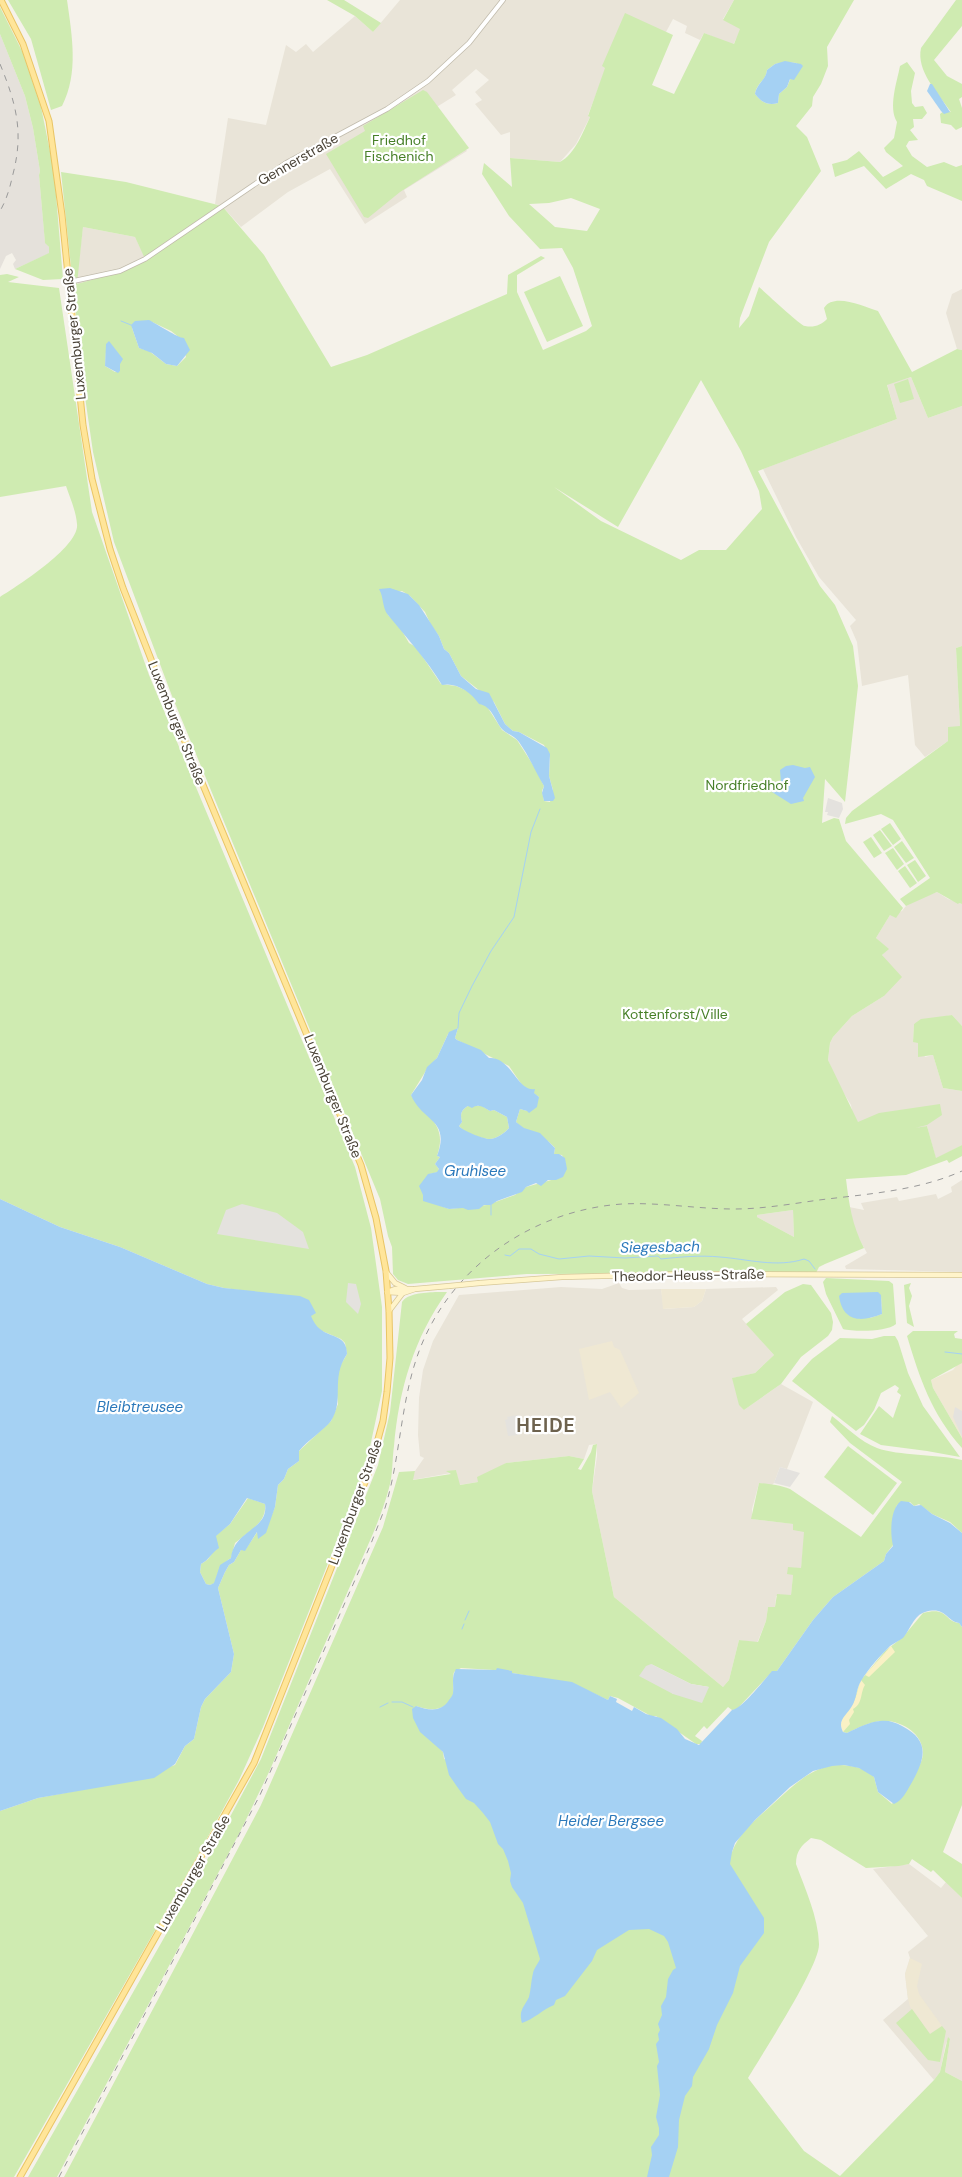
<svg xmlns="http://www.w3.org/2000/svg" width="962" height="2177" font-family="'DM Sans',sans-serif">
<rect width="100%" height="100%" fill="#f5f2ea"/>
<g fill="#e9e4d8">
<polygon points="400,0 734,0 723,19 741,29 733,45 704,33 700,40 685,33 687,26 673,19 666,32 603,66 606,68 588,115 590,117 576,144 560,162 510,158 510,132 501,135 475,104 482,100 475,92 489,80 476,69 452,90 456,95 435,108 467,151 404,190 407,197 365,224 330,169 288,192 241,227 222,206 215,204 228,118 266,125 286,45 296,52 306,44 313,52 355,16 373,32"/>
<polygon points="83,227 135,237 147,261 127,270 76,285"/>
<polygon points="962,289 962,350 957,349 946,313 952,294"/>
<polygon points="911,377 928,418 962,406 962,646 956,648 960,726 948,741 925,757 915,745 908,675 862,686 857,642 850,626 856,620 819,577 796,537 763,469 897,419 887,384"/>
<polygon points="937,892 948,899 962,904 962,1026 952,1015 921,1021 914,1024 913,1042 919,1042 925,1057 933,1055 943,1088 962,1091 962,1145 936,1159 927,1126 859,1147 851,1105 837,1082 828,1060 830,1043 833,1037 852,1016 884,996 888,963 882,955 888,949 876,938 890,915 902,911 906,906 921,898"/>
<polygon points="962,1180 962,1272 846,1269 845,1266 867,1253 855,1231 849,1207 864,1210 861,1203 897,1197 899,1201 936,1194 938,1199 952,1192 951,1187"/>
<polygon points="793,1210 794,1237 757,1217 756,1215"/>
<polygon points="619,1283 622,1288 629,1290 661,1289 664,1309 694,1307 702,1301 706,1289 776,1287 778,1290 742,1319 774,1355 755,1373 733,1378 744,1410 781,1384 813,1402 787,1469 780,1467 774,1483 771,1486 759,1483 752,1509 752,1519 794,1524 805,1532 801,1568 788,1568 793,1575 791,1595 776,1596 775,1608 768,1607 766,1621 757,1643 739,1640 729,1680 723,1687 614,1597 592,1491 597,1456 597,1444 589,1445 584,1459 569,1456 506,1463 478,1482 459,1485 456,1470 450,1472 451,1473 412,1480 415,1471 424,1458 420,1456 418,1435 419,1398 423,1370 433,1341 459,1295 561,1287 602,1289"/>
<polygon points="909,1864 941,1888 946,1882 962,1898 962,2081 945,2072 950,2039 946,2043 940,2072 934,2080 883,2020 908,1999 905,1974 910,1958 908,1952 928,1936 873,1869"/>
</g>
<polygon fill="#e5e1db" points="0,34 25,96 33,128 40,171 39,175 45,242 49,247 50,253 15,269 13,264 16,260 12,253 6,256 0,269"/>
<g fill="#efe8d3">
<polygon points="661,1289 706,1289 702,1301 694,1307 663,1309"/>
<polygon points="612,1341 614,1347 620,1350 639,1393 621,1408 610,1392 589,1400 579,1349"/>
<polygon points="959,1363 962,1363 962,1438 933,1388 931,1380 953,1370"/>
<polygon points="910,1958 922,1964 917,1986 919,1994 942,2026 930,2034 910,2007 908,1999 905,1974"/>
</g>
<g fill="#cfebb1" fill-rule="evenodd">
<path d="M 8,0 L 67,0 C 72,36 79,73 62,106 L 51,110 L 31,39 Z"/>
<polygon points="327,0 344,0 381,23 373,32 355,16"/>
<path d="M 734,0 L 854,0 L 827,47 L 828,66 L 821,84 L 813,97 L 812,106 L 796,126 L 807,137 L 821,171 L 769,242 L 740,318 L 739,328 L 749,316 L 759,287 C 766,293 800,325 805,326 C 814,328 821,325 827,319 L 824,308 C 834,292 864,307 878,311 L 912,372 L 957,349 L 962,350 L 962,406 L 928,418 L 911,377 L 887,385 L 897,419 L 758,471 L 820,586 L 835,605 L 853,646 L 858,686 L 845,802 L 825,779 L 822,823 L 834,818 L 839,819 L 846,841 L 903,908 L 896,918 L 890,915 L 876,938 L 889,949 L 882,955 L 902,977 L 884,996 L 852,1016 L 833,1037 L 830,1043 L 828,1060 L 858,1122 L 879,1113 L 940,1104 L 942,1115 L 927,1125 L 915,1128 L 927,1126 L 936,1158 L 962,1145 L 962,1156 L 949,1163 L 947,1160 L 906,1175 L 846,1179 C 849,1204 852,1225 864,1248 L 825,1264 L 819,1267 L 816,1273 L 527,1274 L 408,1284 L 398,1280 L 393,1274 L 392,1247 L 388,1236 L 380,1199 L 172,696 L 114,542 L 93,452 L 84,390 L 61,172 L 126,182 L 222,206 L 264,255 L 331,367 L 367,355 L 507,294 L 508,275 L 541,256 L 545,258 L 517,275 L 517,292 L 543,350 L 586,331 L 592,326 L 573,268 L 562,248 L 540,249 L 509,216 L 482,174 L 484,163 L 512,187 L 510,158 L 560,162 C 575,154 583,132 590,117 L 588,116 L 605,68 L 602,66 L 625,13 L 673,35 L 652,85 L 674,94 L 704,33 L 734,44 L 740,29 L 723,20 ZM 785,62 L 797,63 L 787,87 L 779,94 L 778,103 C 768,106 761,102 755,94 C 757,82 766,81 767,70 L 775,64 ZM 571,198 L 600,209 L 587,231 L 555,227 L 529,204 L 549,203 ZM 83,227 L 135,237 L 146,261 L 127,270 L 77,284 ZM 138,321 L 150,321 L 171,331 L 180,338 L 186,357 L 177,366 L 166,364 L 149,351 L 139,348 L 132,328 ZM 106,351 L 120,364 L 120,371 L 115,372 L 105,366 ZM 701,380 L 741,451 L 759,491 L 762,509 L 726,550 L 699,550 L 681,560 L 601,521 L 554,487 L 618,527 ZM 402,591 L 410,596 L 425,612 L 431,625 L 439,636 L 444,649 L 449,653 L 461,676 L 494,702 L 505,724 L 513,731 L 519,732 L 544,745 L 550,758 L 549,776 L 553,790 L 550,802 L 544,801 L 542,791 L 544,786 L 535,768 L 517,740 L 502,730 L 486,705 L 481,704 L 472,693 L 456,686 L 441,684 L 416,647 L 409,643 L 398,624 L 388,615 L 382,594 ZM 458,1028 L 455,1038 L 457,1040 L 509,1066 L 522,1085 L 539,1097 L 527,1111 L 520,1109 L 516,1122 C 527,1134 545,1135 555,1148 L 554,1154 L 562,1155 L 566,1164 L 555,1179 L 526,1187 L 515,1195 L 487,1205 L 449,1209 L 430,1202 L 422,1183 L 430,1174 L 438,1172 L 439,1169 L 435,1164 L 440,1157 L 437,1156 C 448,1124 427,1118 411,1095 L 427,1069 L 437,1058 L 448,1034 ZM 793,1210 L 794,1237 L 757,1217 L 757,1215 Z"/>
<path d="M 956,0 L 962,0 L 962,26 L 934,60 L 947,76 L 962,84 L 962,97 L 959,99 L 962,108 L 962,127 L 956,130 L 951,125 L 941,123 L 940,114 L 945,110 L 951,112 C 938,93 916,71 921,48 Z"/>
<polygon points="0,7 23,53 41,107 54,171 63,279 43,280 15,269 49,253 49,247 45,243 39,175 40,171 33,128 25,96 0,34"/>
<path d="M 907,62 L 915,73 L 911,91 L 912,103 L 915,107 L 923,106 L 927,113 L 922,119 L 913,119 L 914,127 L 910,130 L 918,140 L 909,141 L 906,146 L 912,156 L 927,167 L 944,162 L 956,167 L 962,165 L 962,201 L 927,186 L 924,180 L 911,174 L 886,189 L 864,166 L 835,177 L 832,164 L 847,160 L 859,151 L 883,177 L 903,166 L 886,152 L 884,148 L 894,138 L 897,122 C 888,107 897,82 900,66 Z"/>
<polygon points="423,90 427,92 469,148 400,192 368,218 364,217 326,154 365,131 363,126"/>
<path d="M 7,274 L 19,277 L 8,282 L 59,288 L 92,512 L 149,675 L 355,1167 L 371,1228 L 382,1307 L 382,1391 L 365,1470 L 263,1727 L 239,1780 L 193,1864 L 14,2177 L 0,2177 L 0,1811 L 38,1798 L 107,1785 L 175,1765 L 185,1746 L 194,1739 L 201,1707 L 205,1699 L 231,1672 L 234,1654 L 218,1588 L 225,1572 L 229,1565 L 234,1562 L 241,1550 L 245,1550 L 258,1531 L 258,1538 L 270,1519 L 275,1507 L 278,1485 L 284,1479 L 288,1469 L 299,1461 L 299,1451 L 331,1421 L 338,1404 L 336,1386 L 339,1368 L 347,1354 L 345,1343 L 341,1339 L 322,1331 L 254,1292 L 224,1288 L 207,1284 L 120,1247 L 60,1227 L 0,1199 L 0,597 C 18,586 80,546 77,524 C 76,511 70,498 66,486 L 0,497 L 0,275 Z"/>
<polygon points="560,276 583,326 547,342 524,292"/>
<polygon points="908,379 914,399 900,403 894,384"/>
<polygon points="962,646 962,904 959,903 958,904 937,892 906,906 900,899 930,878 893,820 881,814 845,824 846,818 852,811 948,741 948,727 960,726 956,648"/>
<polygon points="890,823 901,839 893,845 881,829"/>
<polygon points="880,830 892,846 884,851 873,835"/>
<polygon points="871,837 882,853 874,858 863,842"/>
<polygon points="902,841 914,858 906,863 894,847"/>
<polygon points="893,848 904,864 897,870 885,853"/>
<polygon points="915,860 926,876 918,882 907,865"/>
<polygon points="905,866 917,883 910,888 898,871"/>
<polygon points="952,1015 962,1026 962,1091 943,1088 933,1055 918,1057 918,1043 913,1042 914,1024 921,1019"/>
<path d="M 468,1106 L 482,1106 L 490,1111 L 494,1110 L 507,1117 L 509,1128 C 505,1133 495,1140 488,1139 C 480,1138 464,1133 459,1126 L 462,1122 C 460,1114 461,1110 468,1106 Z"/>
<path d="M 826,1278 L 889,1281 L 893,1284 L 896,1324 C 887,1332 854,1332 843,1329 L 826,1294 L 823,1282 ZM 878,1293 L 881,1296 L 882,1314 L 870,1318 Z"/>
<polygon points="911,1283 909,1288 912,1296 909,1306 914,1327 907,1323 904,1285"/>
<polygon points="803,1284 811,1285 831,1313 833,1322 832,1330 828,1336 801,1357 781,1384 744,1410 739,1405 732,1378 755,1373 774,1355 746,1324 785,1292"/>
<path d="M 435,1292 L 447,1292 C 414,1338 399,1389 394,1446 C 392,1460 393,1474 389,1488 C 384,1507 376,1527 368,1545 L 269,1772 L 241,1830 L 57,2177 L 28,2177 L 185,1901 L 261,1759 L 378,1465 L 390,1412 L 402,1302 C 408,1293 424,1293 435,1292 Z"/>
<path d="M 913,1331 L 958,1331 L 954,1334 L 955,1338 L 962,1339 L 962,1363 L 931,1380 L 933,1388 L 962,1438 L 962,1448 C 931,1413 920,1379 907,1336 Z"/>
<polygon points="884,1336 895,1336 898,1341 908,1373 923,1406 960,1457 927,1451 881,1445 860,1434 879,1406 893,1418 901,1395 897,1392 899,1388 895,1385 881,1393 874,1410 864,1425 856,1431 792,1381 812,1359 840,1338 872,1339"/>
<path d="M 832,1416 C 845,1426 861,1442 877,1448 C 899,1456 936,1454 962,1460 L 962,1533 L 950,1522 L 932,1514 L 919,1504 L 914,1506 L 910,1502 L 897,1505 L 893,1517 L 893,1545 L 886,1554 L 884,1561 L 833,1597 L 813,1620 L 777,1671 L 768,1676 L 737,1709 L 732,1710 L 728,1707 L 707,1729 L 704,1726 L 695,1736 L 702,1741 L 701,1744 L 696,1744 L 656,1716 L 651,1716 L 618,1698 L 610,1696 L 608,1700 L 571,1683 L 512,1673 L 512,1671 L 461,1668 L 454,1672 C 452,1679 454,1691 453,1695 C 446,1712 430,1711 416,1706 L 435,1743 L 443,1752 L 444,1759 L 732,1852 C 740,1831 758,1818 774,1803 C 796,1783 818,1760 850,1766 C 859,1767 868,1771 874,1777 L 878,1792 L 892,1804 C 900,1792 916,1775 921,1762 C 930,1739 905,1720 883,1721 C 871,1721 858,1728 847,1733 L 843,1732 L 861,1680 L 885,1651 L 903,1637 L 923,1613 C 948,1606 944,1621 959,1623 L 962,1627 L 962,1805 L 943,1852 L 962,1864 L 962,1898 L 933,1870 L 931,1872 L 912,1859 L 909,1864 L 899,1866 L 866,1868 L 821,1840 L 811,1838 C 801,1846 796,1851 796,1864 C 805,1889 818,1916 819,1944 C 820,1966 762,2054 748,2078 L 804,2151 L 840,2176 L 934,2080 L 940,2072 L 948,2037 L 950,2039 L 945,2072 L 962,2081 L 962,2177 L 64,2177 L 261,1805 L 383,1527 L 399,1472 L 415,1471 L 413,1480 L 451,1474 L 446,1471 L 456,1470 L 460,1485 L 478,1482 L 477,1477 L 506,1463 L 569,1456 L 584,1459 L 578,1469 L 581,1470 L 591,1452 L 593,1445 L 597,1444 L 592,1491 L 614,1597 L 723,1687 L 729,1680 L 739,1640 L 758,1642 L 766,1621 L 768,1607 L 775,1607 L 777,1594 L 791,1595 L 793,1575 L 787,1574 L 788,1567 L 801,1568 L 804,1532 L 793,1530 L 793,1524 L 751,1519 L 759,1483 C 768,1484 780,1485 790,1489 L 861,1537 L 902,1482 L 850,1443 L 830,1422 ZM 651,1664 L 691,1684 L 709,1687 L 673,1694 Z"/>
<polygon points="848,1446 897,1483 873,1515 824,1477"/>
<path d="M 248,1498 L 265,1504 C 267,1524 247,1532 235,1543 L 231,1558 C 222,1563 217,1572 215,1583 L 210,1585 L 206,1584 L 200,1572 L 201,1564 C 213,1558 214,1549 215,1536 L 230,1524 Z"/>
<polygon points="912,2009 930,2034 942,2026 946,2031 940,2062 928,2060 896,2023"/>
</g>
<g fill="#faf1c5">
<polygon points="891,1646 895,1652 869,1677 865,1675"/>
<path d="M 861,1680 L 865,1685 C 860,1693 863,1704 853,1709 L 854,1712 L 849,1720 L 850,1724 L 843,1732 C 837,1719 847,1714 853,1703 C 857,1696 858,1687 861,1680 Z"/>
</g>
<g fill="#e4e2de">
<polygon points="828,798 842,803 843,809 839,818 827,815 828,812 825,812"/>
<polygon points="242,1204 277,1213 303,1232 309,1249 217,1234 226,1210"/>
<polygon points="348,1283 356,1284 361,1304 358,1314 346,1302"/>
<polygon points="955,1407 962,1411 962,1437 953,1417"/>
<polygon points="518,1415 519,1418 518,1435 508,1436 505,1420 508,1419 507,1417"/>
<polygon points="780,1467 800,1473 790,1487 774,1483"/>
<polygon points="651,1664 691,1684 709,1687 702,1703 673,1694 639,1676 646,1666"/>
</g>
<g fill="#a5d1f3" fill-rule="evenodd">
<path d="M 785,61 L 801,64 L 803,66 L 794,80 L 790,79 L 787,87 L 779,94 L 778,103 C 768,106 761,102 755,94 C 757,83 766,80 767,70 L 775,64 Z"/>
<polygon points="930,84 932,84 950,112 944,114 941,111 927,91"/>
<path d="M 149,320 C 157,324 178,338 184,338 L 190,350 L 177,366 L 166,364 L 152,353 L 139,348 L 131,325 L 135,321 Z"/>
<polygon points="109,341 123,359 120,364 120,371 118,373 105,366 106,344"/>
<path d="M 390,588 L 408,594 L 419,605 L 439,636 L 444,649 L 449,653 L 461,676 L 476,689 L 489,693 L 505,724 L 513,731 L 519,732 L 547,748 L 550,754 L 549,776 L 555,798 L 553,801 L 544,801 L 542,793 L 544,786 C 535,771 529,756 519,742 C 515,736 506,734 501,728 C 494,718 491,706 479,704 C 471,692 456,682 442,685 C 427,660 406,637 388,615 C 382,608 384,597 379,589 Z"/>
<polygon points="793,765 805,768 810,767 815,777 803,798 804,801 791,804 772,792 771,790 776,790 781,782 780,770 786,766"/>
<path d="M 458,1028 L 455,1038 L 457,1040 L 481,1050 L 489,1058 C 511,1056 517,1092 535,1089 L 534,1093 L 539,1097 L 537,1107 L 529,1113 L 527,1111 L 520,1109 L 516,1122 L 524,1128 L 540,1133 L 555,1148 L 554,1154 L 559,1154 L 565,1158 L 567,1169 L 563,1177 L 556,1180 L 548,1180 L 541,1186 L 536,1183 L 526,1187 L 522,1192 L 497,1201 L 491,1205 L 484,1205 L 479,1209 L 468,1210 L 463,1208 L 449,1209 L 423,1201 L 423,1195 L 419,1186 L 428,1174 L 437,1172 L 439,1169 L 435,1164 L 440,1157 L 437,1156 C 451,1119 422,1122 411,1095 L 422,1080 L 427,1067 L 437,1058 L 449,1032 ZM 468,1106 L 472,1108 C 478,1103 484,1107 490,1111 L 494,1110 L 507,1117 L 509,1128 C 505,1133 495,1140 488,1139 C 482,1138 463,1131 459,1126 L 462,1122 C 460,1114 461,1110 468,1106 Z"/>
<path d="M 0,1199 L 60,1227 L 120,1247 L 207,1284 L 224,1288 L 300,1296 L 309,1300 L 316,1313 L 311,1316 C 313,1321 316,1326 320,1329 C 331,1338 347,1335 347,1354 C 330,1379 345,1400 331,1421 C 324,1430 307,1441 299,1451 L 299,1461 L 288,1469 L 284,1479 L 278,1485 L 275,1507 L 266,1533 L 258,1539 L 257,1532 L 245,1551 L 241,1550 L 234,1562 L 229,1565 L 225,1572 L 218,1588 L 234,1654 L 231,1672 L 205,1699 L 201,1707 L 194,1739 L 185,1746 L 175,1764 L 154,1778 L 38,1798 L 0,1811 ZM 247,1498 L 265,1504 C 269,1530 234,1530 231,1558 L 220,1565 L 214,1583 L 210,1585 L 206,1584 L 200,1572 L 201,1564 C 209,1560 212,1552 219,1548 L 216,1536 L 230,1524 Z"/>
<path d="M 878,1292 L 881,1295 L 882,1314 C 862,1322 843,1323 839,1296 L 842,1293 Z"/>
<path d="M 901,1501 L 909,1502 L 914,1506 L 921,1505 L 932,1514 L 950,1523 L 962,1533 L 962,1627 L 959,1623 C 946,1621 946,1606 925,1612 C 914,1615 910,1630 903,1638 C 899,1641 894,1643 890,1646 C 880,1656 868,1669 861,1681 C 856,1689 857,1698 852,1706 C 846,1716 837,1720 843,1732 L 847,1733 C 857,1728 869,1722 880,1721 C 888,1720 895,1722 902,1726 C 931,1741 925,1759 911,1784 C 906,1792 903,1800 894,1804 L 878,1792 L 874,1777 L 859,1768 L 844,1765 L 832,1766 L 813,1771 L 790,1787 L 755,1820 L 735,1843 L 732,1852 L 730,1864 L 764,1918 L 764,1933 L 740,1966 L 733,1993 L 717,2025 L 709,2049 L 693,2077 L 692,2086 L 685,2096 L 679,2120 L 678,2147 L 669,2177 L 647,2177 L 652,2155 L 651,2147 L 659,2135 L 659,2128 L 656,2117 L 660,2095 L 657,2066 L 659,2062 L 656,2044 L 659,2040 L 658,2034 L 660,2030 L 658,2024 L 662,2015 L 661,2006 L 666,1997 L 668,1979 L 673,1970 L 676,1968 L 668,1942 L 664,1936 L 649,1929 L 629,1930 L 597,1950 L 592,1961 L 565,1996 L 556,2000 L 554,2005 C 542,2010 534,2019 522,2023 C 518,2010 525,2006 529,1997 C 531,1989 531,1981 533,1973 C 534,1968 538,1964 540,1959 L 523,1903 L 512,1887 L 510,1881 L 511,1873 L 508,1861 L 503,1849 L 498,1844 L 490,1822 L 483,1813 L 474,1803 L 466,1799 L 458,1788 L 449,1775 L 443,1752 L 420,1732 L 413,1718 L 412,1709 L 416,1706 C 428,1710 441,1713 449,1700 C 450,1699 453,1695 453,1693 C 454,1684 451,1678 456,1669 L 496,1670 L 497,1668 L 512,1671 L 512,1673 L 572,1682 L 608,1700 L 610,1696 L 617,1699 L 616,1702 L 632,1711 L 634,1707 L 646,1714 L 661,1718 L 677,1729 L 685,1739 L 699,1745 L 732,1710 C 742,1709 765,1679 772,1671 L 777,1671 L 813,1620 L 833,1597 L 884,1561 L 886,1554 L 893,1546 C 890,1533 890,1509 901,1501 Z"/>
</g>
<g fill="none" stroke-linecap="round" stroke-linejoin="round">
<g stroke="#a5d1f3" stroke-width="1">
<polyline points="121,321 131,325"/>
<polyline points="458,1028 459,1013 472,986 491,951 514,917 531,832 540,809"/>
<polyline points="491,1215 491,1205"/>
<path d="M 505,1255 L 510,1256 L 519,1249 L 531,1249 L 539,1254 L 559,1259 L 589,1256 L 625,1258 L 658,1256 L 661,1259 C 680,1257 700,1255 720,1257 C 747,1259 777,1268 804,1259 L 809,1261 L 815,1269"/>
<polyline points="945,1352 962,1354"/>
<polyline points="465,1620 469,1611"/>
<polyline points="462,1629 464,1624"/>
<polyline points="392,1702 402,1702 413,1707"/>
<polyline points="380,1707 388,1703"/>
</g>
<g stroke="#c1bbac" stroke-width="5.5">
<polyline id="tertiary" points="69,282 120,271 145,259 286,163 387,109 428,81 469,43 503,0"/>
</g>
<g stroke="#d7c898" stroke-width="6">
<g id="secondary">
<polyline points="386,1272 395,1283 405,1288"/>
<polyline points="480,1283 562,1277 682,1274 962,1275"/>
<polyline points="387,1292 403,1293 415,1289 449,1286"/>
<polyline points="387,1292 395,1289 413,1289"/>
<polyline points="389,1311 402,1294"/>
</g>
</g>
<g stroke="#e9c565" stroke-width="7">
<polyline id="primary" points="1,0 23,44 49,121 62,215 83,425 92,479 110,549 123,588 156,672 361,1165 376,1218 386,1271 389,1311 390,1358 387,1392 383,1421 369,1472 254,1763 20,2177"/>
</g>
<use href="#tertiary" stroke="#fff" stroke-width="4"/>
<use href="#secondary" stroke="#fff4ca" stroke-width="4.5"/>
<use href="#primary" stroke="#ffe599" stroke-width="5"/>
<g stroke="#999" stroke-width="1" stroke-dasharray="6 6" stroke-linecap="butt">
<path d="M 0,64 C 16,103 24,132 13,174 C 10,187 7,199 0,211"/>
<path d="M 59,2177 L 260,1795 L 370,1546 L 385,1508 C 402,1453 400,1393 424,1339 C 459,1261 537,1210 622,1204 C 659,1202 697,1209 734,1209 C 762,1209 791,1204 819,1200 C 867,1194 917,1191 962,1171"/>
</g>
<g stroke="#d7c898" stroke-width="6" stroke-linecap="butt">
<polyline id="secondary-bridge" points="449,1286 480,1283"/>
</g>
<use href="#secondary-bridge" stroke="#fff4ca" stroke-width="4.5"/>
</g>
<g text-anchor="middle" stroke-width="4.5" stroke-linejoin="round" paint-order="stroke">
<g font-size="14" fill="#467f27" stroke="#fff">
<text x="399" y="145">Friedhof<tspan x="399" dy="16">Fischenich</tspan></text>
<text x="747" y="790">Nordfriedhof</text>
<text x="675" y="1019">Kottenforst/Ville</text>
</g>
<g font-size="14" fill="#4a4337" stroke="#fff">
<text transform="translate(298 159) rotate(-30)" y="5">Gennerstraße</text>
<text transform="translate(74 334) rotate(-96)" y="5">Luxemburger Straße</text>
<text transform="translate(177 723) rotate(68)" y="5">Luxemburger Straße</text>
<text transform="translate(333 1096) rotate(68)" y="5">Luxemburger Straße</text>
<text transform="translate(688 1275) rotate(-1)" y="5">Theodor-Heuss-Straße</text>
<text transform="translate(355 1502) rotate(-70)" y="5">Luxemburger Straße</text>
<text transform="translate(193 1873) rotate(-60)" y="5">Luxemburger Straße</text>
</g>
<g font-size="15" font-style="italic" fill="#2b79bb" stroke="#fff">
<text x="475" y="1176">Gruhlsee</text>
<text transform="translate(660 1247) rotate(-1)" y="5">Siegesbach</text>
<text x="140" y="1412">Bleibtreusee</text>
<text x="611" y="1826">Heider Bergsee</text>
</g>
<g font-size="19" font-weight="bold" letter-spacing="1" fill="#6d624e" stroke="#fff">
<text x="546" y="1432">HEIDE</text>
</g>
</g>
</svg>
